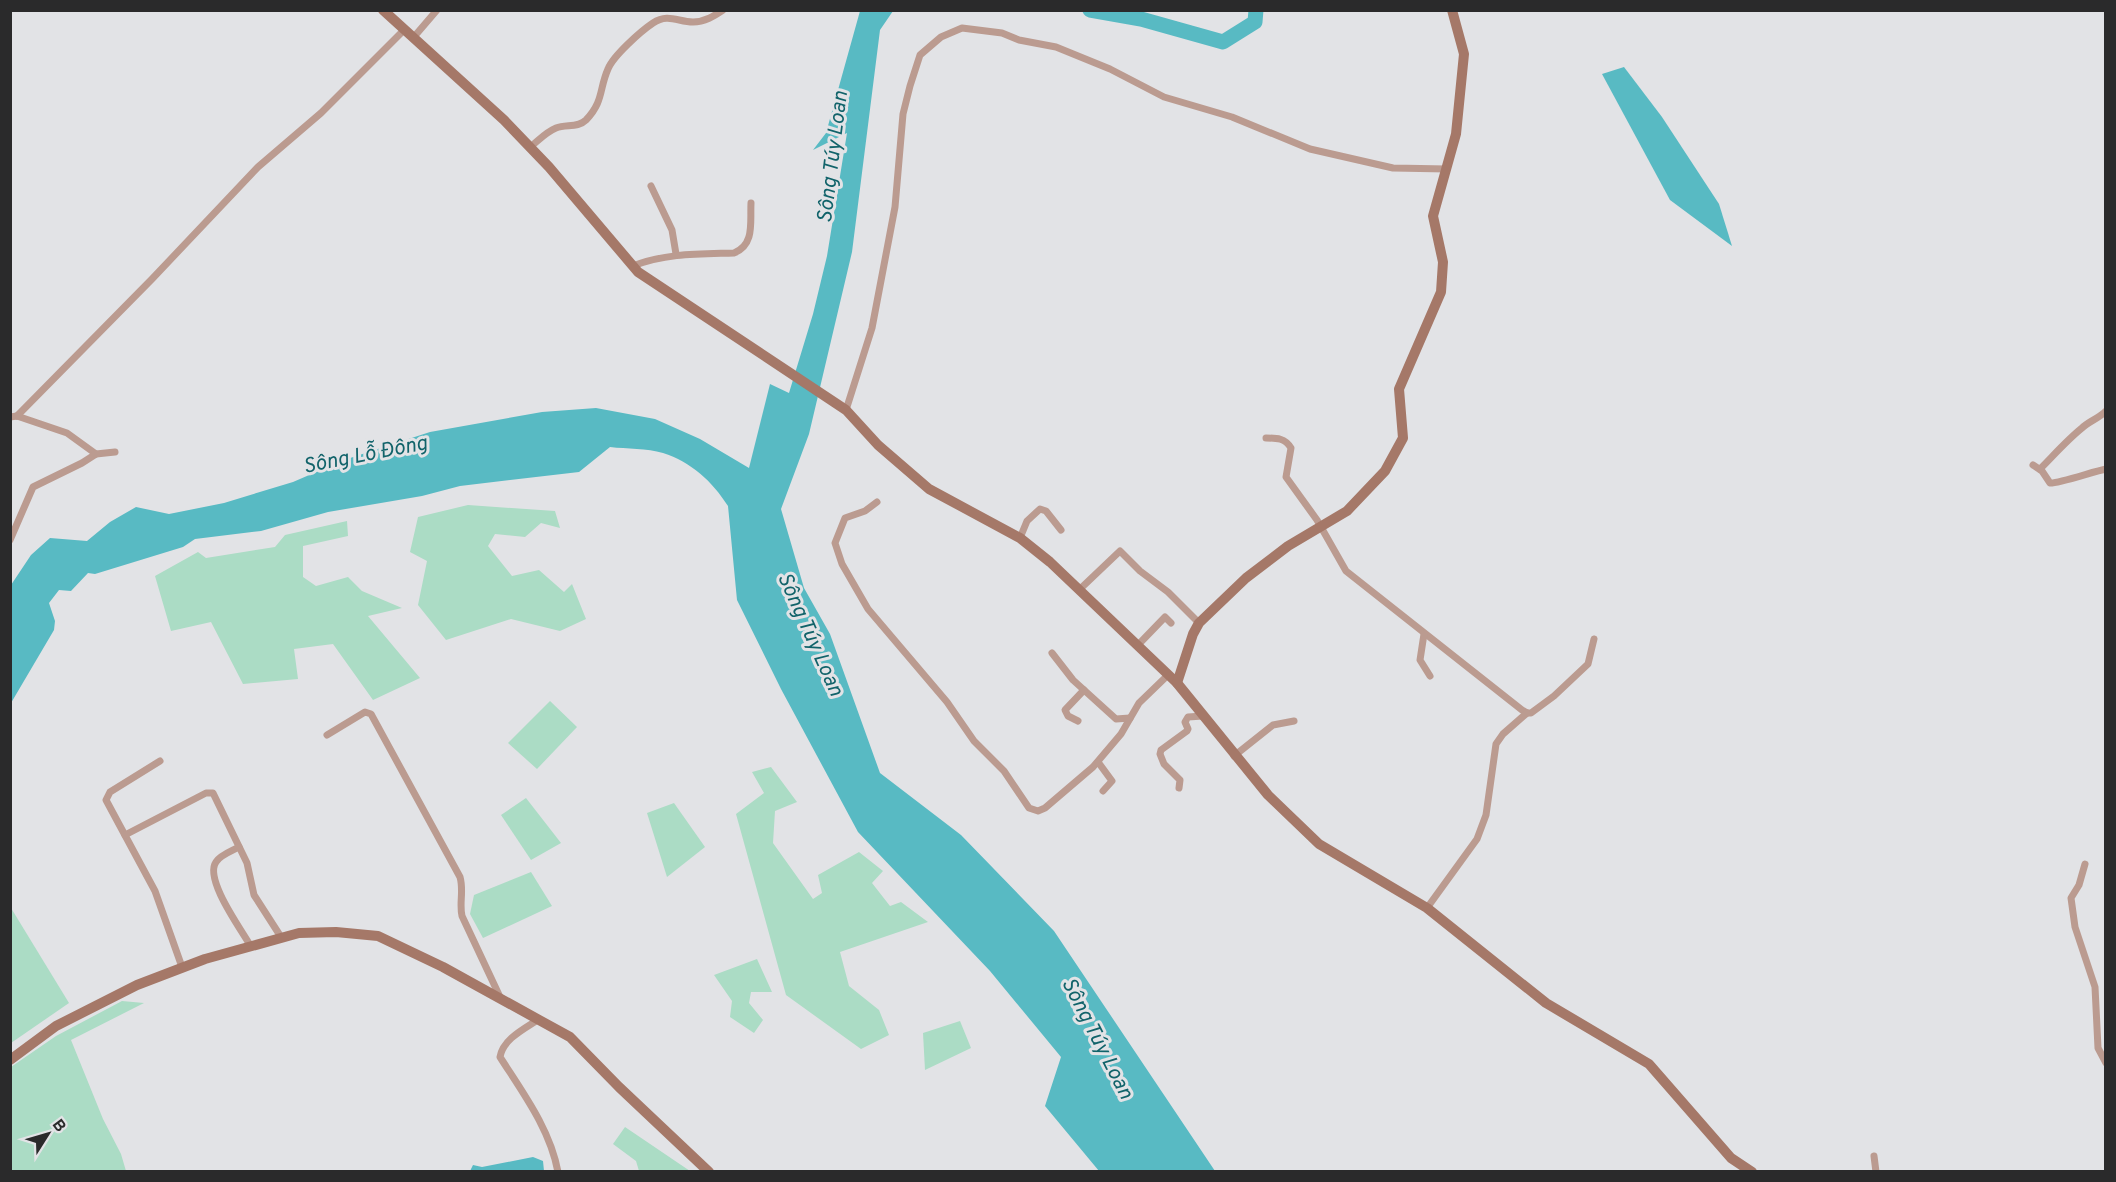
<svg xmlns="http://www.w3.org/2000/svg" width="2116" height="1182" font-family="Overpass,sans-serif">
<rect width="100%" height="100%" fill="#e2e3e6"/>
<g fill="#abdcc5">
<polygon points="468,505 555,511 560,528 541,523 525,537 495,534 488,546 512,576 539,570 564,592 572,584 586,619 560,631 511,619 446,640 418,605 427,561 410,552 418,517"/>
<polygon points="347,521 348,536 303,546 303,577 316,586 348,577 362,591 402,608 368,616 420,678 373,700 333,644 294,649 298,679 243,684 211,622 171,631 155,576 198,552 206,558 275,547 285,535"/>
<polygon points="550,701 577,727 537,769 508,743"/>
<polygon points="771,767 797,802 775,811 773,843 813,899 822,893 818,875 859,852 883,871 872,883 890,906 901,902 928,922 840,952 849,986 879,1010 889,1035 861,1049 786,995 736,814 764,793 752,772"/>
<polygon points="526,798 561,843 531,860 501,815"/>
<polygon points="674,803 705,847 667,877 647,813"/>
<polygon points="531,872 552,906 483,938 470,914 474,895"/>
<polygon points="11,908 69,1003 11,1043 10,1043"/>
<polygon points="757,959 772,992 751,992 749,1003 763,1020 754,1033 730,1017 732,1001 714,975"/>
<polygon points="122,1001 144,1003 71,1040 103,1119 121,1154 126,1171 11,1171 11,1067 56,1036"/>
<polygon points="960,1021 971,1048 925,1070 923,1033"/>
<polygon points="625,1127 690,1171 639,1171 636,1161 613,1144"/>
</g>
<g fill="#58bac3">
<path d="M 860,11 L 893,11 L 880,30 L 852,252 L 809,434 L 781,509 L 804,588 L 830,634 L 880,773 L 961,835 L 1054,931 L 1215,1171 L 1099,1171 L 1045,1106 L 1061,1057 L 990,971 L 858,832 L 781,689 L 737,600 L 728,506 C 712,481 691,462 663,453 C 647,448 627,449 610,447 L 579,472 L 460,486 L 422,496 L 328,512 L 261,531 L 195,539 L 183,547 L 95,574 L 88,573 L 71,591 L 59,590 L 49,603 L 55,621 L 54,630 L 11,703 L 11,585 L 31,555 L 50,538 L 87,541 L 110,522 L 136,507 L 169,514 L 224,503 L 293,482 L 344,460 L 430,432 L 542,412 L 596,408 L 655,419 L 700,439 L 749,468 L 770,384 L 789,393 L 813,314 L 827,256 L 847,133 L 813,150 L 826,133 Z"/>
<polygon points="1624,67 1662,117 1719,204 1732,246 1670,200 1602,74"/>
<polygon points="533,1157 543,1161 544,1171 470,1171 473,1165 482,1167"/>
</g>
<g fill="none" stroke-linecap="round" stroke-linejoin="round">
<polyline stroke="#58bac3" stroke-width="15" points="1090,10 1141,19 1223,42 1255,22 1256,10"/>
<g stroke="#bb9b90" stroke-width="7">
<polyline points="413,38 437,10"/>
<path d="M 530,147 C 538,141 546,132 556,128 C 566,124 578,128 586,120 C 604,101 599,89 608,69 C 613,56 641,31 653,23 C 668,13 678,22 693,22 C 705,22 714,16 723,10"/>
<polyline points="651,186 672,230 676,254"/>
<path d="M 633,266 C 666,253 699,254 734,253 C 755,245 750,222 751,203"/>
<polyline points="846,410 872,328 895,207 903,114 910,86 920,55 941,37 962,28 1002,33 1019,40 1056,47 1110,69 1164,97 1232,117 1310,149 1393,168 1447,169"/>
<polyline points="17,416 152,279 258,167 321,113 404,30"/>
<polyline points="10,417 17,416 67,433 96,454"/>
<path d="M 1266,438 C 1277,438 1285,438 1291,448 L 1286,477 L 1317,520 L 1346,571 L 1522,710 L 1527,713 L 1531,713 L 1554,696 L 1588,664 L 1594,639"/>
<path d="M 2033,465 L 2042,471 L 2050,483 C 2057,484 2095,471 2106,469"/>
<path d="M 2040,469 C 2054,455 2067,440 2082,428 C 2089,421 2098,419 2106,411"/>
<polyline points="877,502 865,511 845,518 835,543 842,564 868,609 947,702 974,741 1004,771 1029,808 1038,811 1045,808 1093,767 1121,734 1139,703 1168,675"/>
<polyline points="1020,538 1027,521 1040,509 1046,511 1061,530"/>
<polyline points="10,540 33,487 82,463 96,454 115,452"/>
<polyline points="1079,590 1120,551 1140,571 1168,592 1199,623"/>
<polyline points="1424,634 1420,660 1430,676"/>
<polyline points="1137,646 1165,617 1171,623"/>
<polyline points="1052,653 1073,680 1116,719 1130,718"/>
<polyline points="1078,721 1068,716 1065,710 1084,690"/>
<path d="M 327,735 L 365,712 L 371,714 L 460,877 C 464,891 459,903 462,916 L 500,997"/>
<polyline points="1234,756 1273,725 1294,721"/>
<polyline points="160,761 110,792 106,800 155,891 182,967"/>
<polyline points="1098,762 1112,781 1103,791"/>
<polyline points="1179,788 1180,780 1164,764 1160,754 1161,750 1187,731 1188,729 1185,722 1188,717 1203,716"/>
<polyline points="125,835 206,793 213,793 247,863 254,895 281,937"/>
<path d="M 239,847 C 232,851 220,855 216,862 C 204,879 241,929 250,945"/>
<polyline points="2085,864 2079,885 2071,898 2075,927 2095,987 2098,1048 2106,1063"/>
<polyline points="1427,908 1477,839 1486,815 1496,744 1503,734 1527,713"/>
<path d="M 539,1019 C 524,1029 503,1039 500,1057 C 523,1093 550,1129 558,1172"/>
<polyline points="1874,1156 1876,1172"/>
</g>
<g stroke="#a57868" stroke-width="10">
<polyline points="383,10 504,120 549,167 638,272 846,410 878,445 929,489 1020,538 1050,562 1177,683 1268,795 1319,844 1427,908 1546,1003 1649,1064 1731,1158 1752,1172"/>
<polyline points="1177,683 1193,634 1199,623 1246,578 1288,546 1347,511 1385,471 1403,438 1399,389 1441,292 1443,262 1433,216 1456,134 1464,54 1452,10"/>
<polyline points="10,1060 56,1026 137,985 205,959 299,933 336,932 378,936 443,967 570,1037 619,1087 709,1172"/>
</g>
</g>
<g text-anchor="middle" stroke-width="6" stroke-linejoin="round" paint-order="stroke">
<g font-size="21" font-style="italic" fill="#11636a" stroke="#e2e3e6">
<text transform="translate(832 157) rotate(-83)" y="7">Sông Túy Loan</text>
<text transform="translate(365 454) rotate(-11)" y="7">Sông Lỗ Đông</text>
<text transform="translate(811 634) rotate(66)" y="7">Sông Túy Loan</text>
<text transform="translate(1098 1038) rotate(63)" y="7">Sông Túy Loan</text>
</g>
</g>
<rect width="2116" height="1182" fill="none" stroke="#2a2a2b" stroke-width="24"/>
<g transform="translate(48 1134) rotate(53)" stroke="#e2e3e6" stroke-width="4.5" paint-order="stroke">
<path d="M0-4.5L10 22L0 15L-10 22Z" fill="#2a2a2b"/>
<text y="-9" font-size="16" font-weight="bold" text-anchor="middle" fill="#2a2a2b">B</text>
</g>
</svg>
